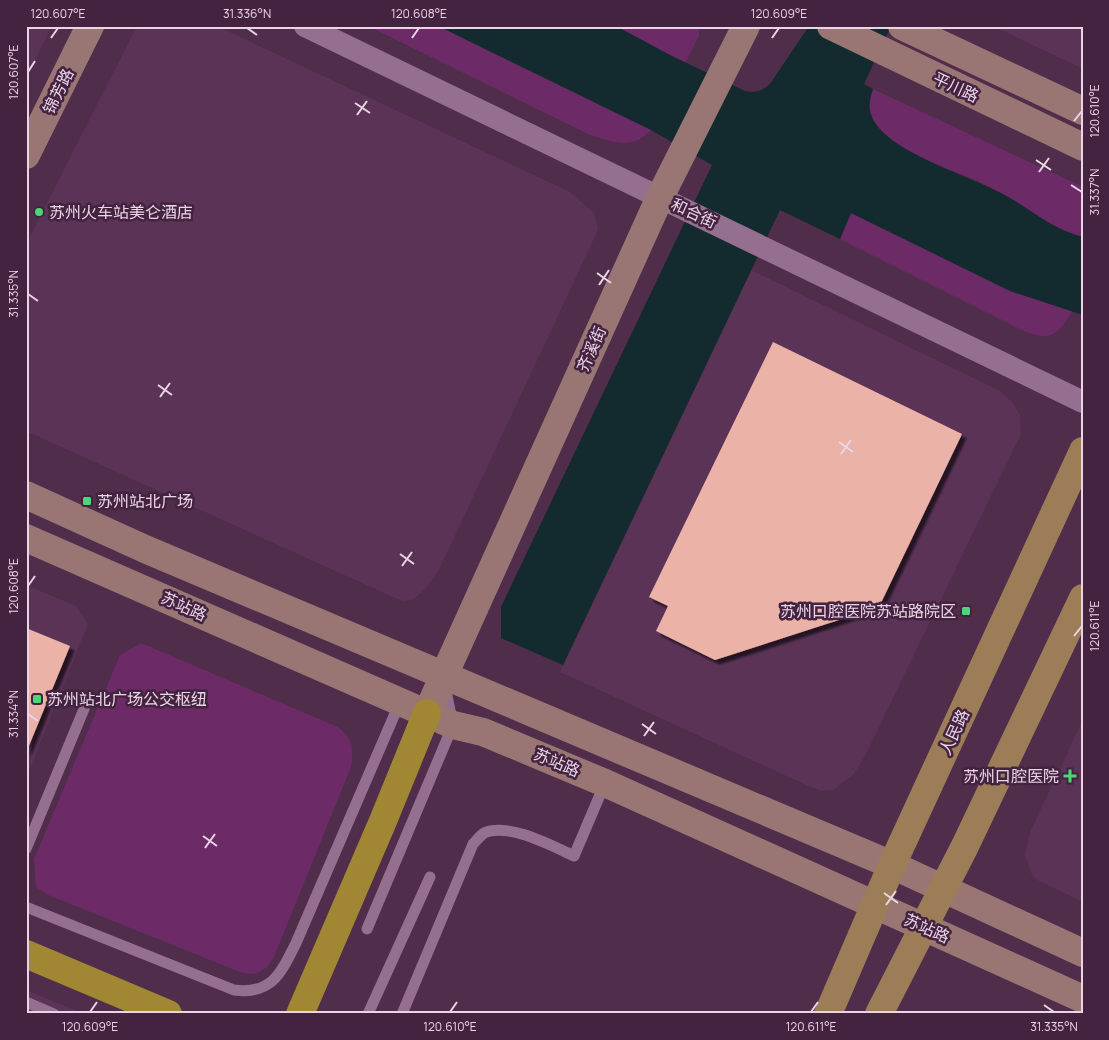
<svg xmlns="http://www.w3.org/2000/svg" width="1109" height="1040" font-family="Manrope,'Noto Sans SC',sans-serif">
<defs>
<filter id="shadow"><feDropShadow dx="4.5" dy="4.5" stdDeviation="1" flood-color="#0009"/></filter>
</defs>
<rect width="100%" height="100%" fill="#4f2d4b"/>
<g fill="#5b3357">
<polygon points="26,26 52,26 26,78"/>
<polygon points="137,26 217,26 570,192 594,213 598,228 592,243 440,568 426,588 414,599 404,602 26,431 26,244"/>
<polygon points="993,26 1083,26 1083,69"/>
<polygon points="751,270 1000,391 1012,402 1020,415 1021,434 865,756 854,774 833,790 821,791 806,785 560,672"/>
<polygon points="26,585 76,606 88,624 26,778"/>
<polygon points="1083,720 1083,902 1037,880 1032,875 1025,855 1030,832"/>
<polygon points="26,990 84,1014 26,1014"/>
</g>
<g fill="#6c2b67">
<path d="M 368,26 L 699,26 L 699,36 L 651,130 C 633,150 614,143 590,135 Z"/>
<path d="M 873,89 L 1083,187 L 1083,237 C 1046,228 1018,203 986,185 C 951,167 901,158 877,125 C 868,113 868,102 873,89 Z"/>
<path d="M 851,213 L 1010,291 L 1073,310 C 1059,333 1052,343 1024,331 L 840,239 Z"/>
<path d="M 141,643 L 338,727 C 353,739 354,748 351,767 L 274,957 L 267,967 L 258,973 L 251,974 L 240,972 L 48,895 L 36,887 L 34,859 L 120,655 Z"/>
</g>
<path fill="#132a2e" d="M 438,26 L 616,26 L 672,56 L 745,91 C 756,93 762,91 770,84 L 809,26 L 891,26 L 864,84 L 873,89 C 870,98 868,106 871,115 C 883,150 967,175 999,192 C 1029,207 1050,229 1083,237 L 1083,315 L 1010,291 L 851,213 L 840,239 L 780,210 L 563,665 L 501,638 L 501,607 L 712,165 L 651,130 Z"/>
<g fill="#ebb2a8" filter="url(#shadow)">
<polygon points="773,342 962,434 879,607 715,660 656,631 668,606 649,597"/>
<polygon points="26,628 70,646 26,753"/>
</g>
<g fill="none" stroke-linecap="round" stroke-linejoin="round">
<g stroke="#956f90" stroke-width="11">
<polyline points="26,849 84,709"/>
<path d="M 26,907 L 234,990 C 272,995 281,973 296,943 L 400,702"/>
<polyline points="367,929 453,725 445,686"/>
<polyline points="26,1002 54,1014"/>
<polyline points="368,1014 430,877"/>
<path d="M 402,1014 L 473,844 C 476,841 480,836 484,833 C 508,822 552,846 574,856 L 605,783"/>
</g>
<polyline stroke="#956f90" stroke-width="22" points="305,26 1083,402"/>
<g stroke="#997674" stroke-width="28">
<polyline points="831,26 1083,147"/>
<polyline points="902,26 1083,111"/>
<polyline points="26,155 90,26"/>
<polyline points="26,495 145,549 892,865 1083,953"/>
<polyline points="26,538 453,725 483,732 605,783 1083,999"/>
<polyline points="427,713 660,197 746,26"/>
</g>
<g stroke="#9c7d58" stroke-width="28">
<polyline points="828,1014 892,865 1083,451"/>
<polyline points="879,1014 965,846 1083,598"/>
</g>
<g stroke="#a18633" stroke-width="28">
<polyline points="26,954 168,1014"/>
<polyline points="300,1014 383,821 427,713"/>
</g>
</g>
<path fill="none" stroke="#ead5e7" stroke-width="2" d="M 247,28 L 257,35M 51,38 L 58,28M 412,38 L 419,28M 772,38 L 779,28M 28,72 L 35,61M 355,103 L 370,113M 357,115 L 367,101M 1074,121 L 1082,111M 1036,160 L 1051,170M 1039,172 L 1049,158M 1071,185 L 1082,192M 597,273 L 611,283M 599,285 L 609,270M 28,294 L 38,301M 158,385 L 172,395M 160,397 L 170,383M 839,442 L 853,452M 841,454 L 851,440M 400,554 L 414,564M 402,566 L 412,552M 28,586 L 35,576M 1074,636 L 1082,626M 28,714 L 38,721M 642,724 L 656,734M 644,736 L 654,722M 203,836 L 217,846M 205,848 L 215,834M 884,893 L 898,903M 886,905 L 896,891M 1044,1005 L 1054,1012M 90,1012 L 97,1002M 450,1012 L 457,1002M 811,1012 L 818,1002"/>
<g fill="#49d778" stroke="#442340" stroke-width="2">
<circle cx="39" cy="212" r="5"/>
<rect x="82" y="496" width="10" height="10" rx="2.5"/>
<rect x="961" y="606" width="10" height="10" rx="2.5"/>
<rect x="32" y="694" width="10" height="10" rx="2.5"/>
<path d="M1067.5 768.5h5v5h5v5h-5v5h-5v-5h-5v-5h5z"/>
</g>
<g text-anchor="middle" stroke-width="5" stroke-linejoin="round" paint-order="stroke">
<g font-size="16" fill="#ead5e7" stroke="#442340">
<text transform="translate(956 87) rotate(25)" y="6">平川路</text>
<text transform="translate(58 91) rotate(-64)" y="6">锦芳路</text>
<text transform="translate(694 213) rotate(25)" y="6">和合街</text>
<text transform="translate(591 349) rotate(-66)" y="6">齐溪街</text>
<text transform="translate(184 606) rotate(24)" y="6">苏站路</text>
<text transform="translate(954 732) rotate(-65)" y="6">人民路</text>
<text transform="translate(557 762) rotate(23)" y="6">苏站路</text>
<text transform="translate(927 928) rotate(24)" y="6">苏站路</text>
</g>
<g font-size="16" fill="#ead5e7" stroke="#442340" text-anchor="start">
<text x="49" y="218">苏州火车站美仑酒店</text>
<text x="97" y="507">苏州站北广场</text>
<text x="956" y="617" text-anchor="end">苏州口腔医院苏站路院区</text>
<text x="47" y="705">苏州站北广场公交枢纽</text>
<text x="1059" y="782" text-anchor="end">苏州口腔医院</text>
</g>
</g>
<rect width="1109" height="1040" fill="none" stroke="#442340" stroke-width="55"/>
<rect x="28" y="28" width="1054" height="984" fill="none" stroke="#ead5e7" stroke-width="2"/>
<g font-size="12" text-anchor="middle" fill="#ead5e7">
<text x="58" y="18">120.607°E</text>
<text x="247" y="18">31.336°N</text>
<text x="419" y="18">120.608°E</text>
<text x="779" y="18">120.609°E</text>
<text transform="translate(14 72) rotate(-90)" y="4">120.607°E</text>
<text transform="translate(1095 111) rotate(-90)" y="4">120.610°E</text>
<text transform="translate(1095 192) rotate(-90)" y="4">31.337°N</text>
<text transform="translate(14 294) rotate(-90)" y="4">31.335°N</text>
<text transform="translate(14 586) rotate(-90)" y="4">120.608°E</text>
<text transform="translate(1095 626) rotate(-90)" y="4">120.611°E</text>
<text transform="translate(14 714) rotate(-90)" y="4">31.334°N</text>
<text x="90" y="1031">120.609°E</text>
<text x="450" y="1031">120.610°E</text>
<text x="811" y="1031">120.611°E</text>
<text x="1054" y="1031">31.335°N</text>
</g>
</svg>
